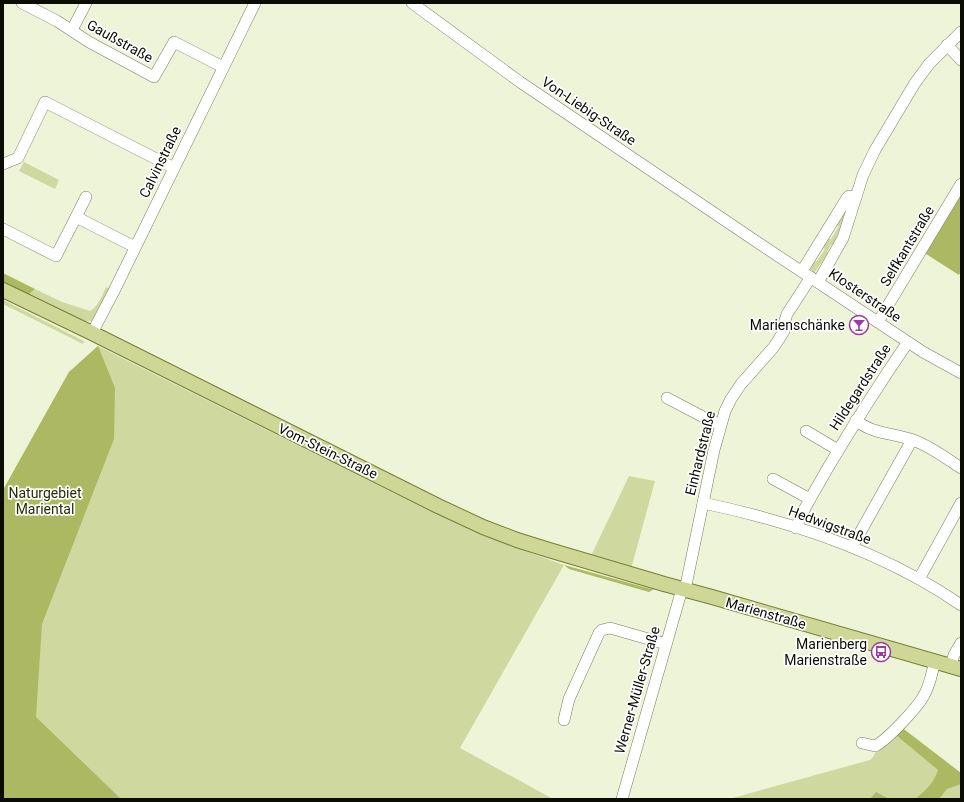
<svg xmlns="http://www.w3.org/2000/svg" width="964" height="802" font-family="Roboto,sans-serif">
<rect width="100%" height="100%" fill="#eef4d7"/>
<g fill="#cfd99f">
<polygon points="24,162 59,180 55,189 19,171"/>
<polygon points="846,208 841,227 833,246 831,245 827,252 828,253 815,272 809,269 810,263 817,261 825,249 819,247 824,239 831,239 839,226 832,225"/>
<path d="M 106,287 L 111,289 L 93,321 L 82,321 L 26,297 L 35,289 L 62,302 L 90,311 C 99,306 102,295 106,287 Z"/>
<polygon points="3,300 84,341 83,344 3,304"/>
<polygon points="98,346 394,493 503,543 564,565 460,748 553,799 3,799 3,490 69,372"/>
<polygon points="629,476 655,481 631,569 590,558"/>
<polygon points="901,727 961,773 961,799 729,799 870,760 873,757 875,753"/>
</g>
<g fill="#acb962">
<polygon points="961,190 961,271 959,275 923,252"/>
<polygon points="3,273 35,289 26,297 3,285"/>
<polygon points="98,346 115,388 114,439 42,624 36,717 121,799 3,799 3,490 69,372"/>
<polygon points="564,565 651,589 654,589 649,592 569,569"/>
<path d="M 901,727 L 961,773 L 961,784 L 947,789 L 939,799 L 915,799 C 925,791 934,783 938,770 L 896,735 Z"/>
<polygon points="876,792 889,799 870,799"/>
</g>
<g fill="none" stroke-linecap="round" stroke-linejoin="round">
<g stroke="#797e63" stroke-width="12">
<g id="minor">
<polyline points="22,3 57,21 89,42 154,77 174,42 223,67"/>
<polyline points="412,3 520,82 760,244 923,352 961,373"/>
<polyline points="72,30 86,3"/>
<polyline points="947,45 961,60"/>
<polyline points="3,164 18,158 45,102 174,168"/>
<polyline points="76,217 86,197"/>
<polyline points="3,229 56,256 76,217 135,247"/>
<polyline points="802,271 847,198 849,196 855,198"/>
<polyline points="818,282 843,238 863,175 875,150 915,83 929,64 961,32"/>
<polyline points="878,322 961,184"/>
<polyline points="92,333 113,293 255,3"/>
<polyline points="667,398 711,421 720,424"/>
<path d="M 856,420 C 871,434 894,433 913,440 C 930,446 946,458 961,468"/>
<polyline points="806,431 838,450"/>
<polyline points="773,479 810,499"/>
<path d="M 703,503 C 794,522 884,552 961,605"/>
<path d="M 796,528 C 803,508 816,490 826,471 C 852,427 879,384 908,342"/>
<polyline points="852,547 912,440"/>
<polyline points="919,579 961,503"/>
<polyline points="685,590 714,450 725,411 731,399 741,384 773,348 779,339 784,331 784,324 787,314 811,277"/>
<polyline points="951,665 954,655 961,643"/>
<polyline points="564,720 569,699 599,633 602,630 610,628 666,644"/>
<path d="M 862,743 L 875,746 C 887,740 916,709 923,697 C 930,686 932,672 935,661"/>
<polyline points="622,799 682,589"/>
</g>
</g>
<g stroke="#757f35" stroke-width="16">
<polyline id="major" points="3,290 92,333 438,506 483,527 517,540 549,550 664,584 712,597 961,669"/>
</g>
<use href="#minor" stroke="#fff" stroke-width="11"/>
<use href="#major" stroke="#ced796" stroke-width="14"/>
</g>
<defs>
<g id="bar-ring" transform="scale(1)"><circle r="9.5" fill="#fff" stroke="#9c3aa0" stroke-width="1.5"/><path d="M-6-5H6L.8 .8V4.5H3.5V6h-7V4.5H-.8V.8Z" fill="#9c3aa0"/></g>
<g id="bus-ring" transform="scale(1)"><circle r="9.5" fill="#fff" stroke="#9c3aa0" stroke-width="1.5"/><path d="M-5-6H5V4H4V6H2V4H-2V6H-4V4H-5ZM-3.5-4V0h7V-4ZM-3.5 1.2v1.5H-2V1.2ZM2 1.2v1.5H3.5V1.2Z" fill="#9c3aa0"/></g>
</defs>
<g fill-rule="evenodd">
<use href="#bar-ring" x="859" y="325"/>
<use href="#bus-ring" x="881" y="652"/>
</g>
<g text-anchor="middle" stroke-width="3.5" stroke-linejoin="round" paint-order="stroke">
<g font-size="14" fill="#0b0d04" stroke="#fff">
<text transform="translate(120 41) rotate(29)" y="5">Gaußstraße</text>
<text transform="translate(589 111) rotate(34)" y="5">Von-Liebig-Straße</text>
<text transform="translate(160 162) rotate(-64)" y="5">Calvinstraße</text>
<text transform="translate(907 246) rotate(-59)" y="5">Selfkantstraße</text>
<text transform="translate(865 295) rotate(34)" y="5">Klosterstraße</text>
<text transform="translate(860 387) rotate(-57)" y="5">Hildegardstraße</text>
<text transform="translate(328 451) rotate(26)" y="5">Vom-Stein-Straße</text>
<text transform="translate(700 453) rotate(-76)" y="5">Einhardstraße</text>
<text transform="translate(830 525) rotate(20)" y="5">Hedwigstraße</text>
<text transform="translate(766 613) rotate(16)" y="5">Marienstraße</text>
<text transform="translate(637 690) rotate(-74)" y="5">Werner-Müller-Straße</text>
</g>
<g font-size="14" fill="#0b0d04" stroke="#fff" text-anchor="end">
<text x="845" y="330">Marienschänke</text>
<text x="867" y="649">Marienberg<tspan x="867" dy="16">Marienstraße</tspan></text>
</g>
<g font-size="14" fill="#282d07" stroke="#fff">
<text x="45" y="498">Naturgebiet<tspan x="45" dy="16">Mariental</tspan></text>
</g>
</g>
<rect width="964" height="802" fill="none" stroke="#0b0d04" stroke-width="8"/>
</svg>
